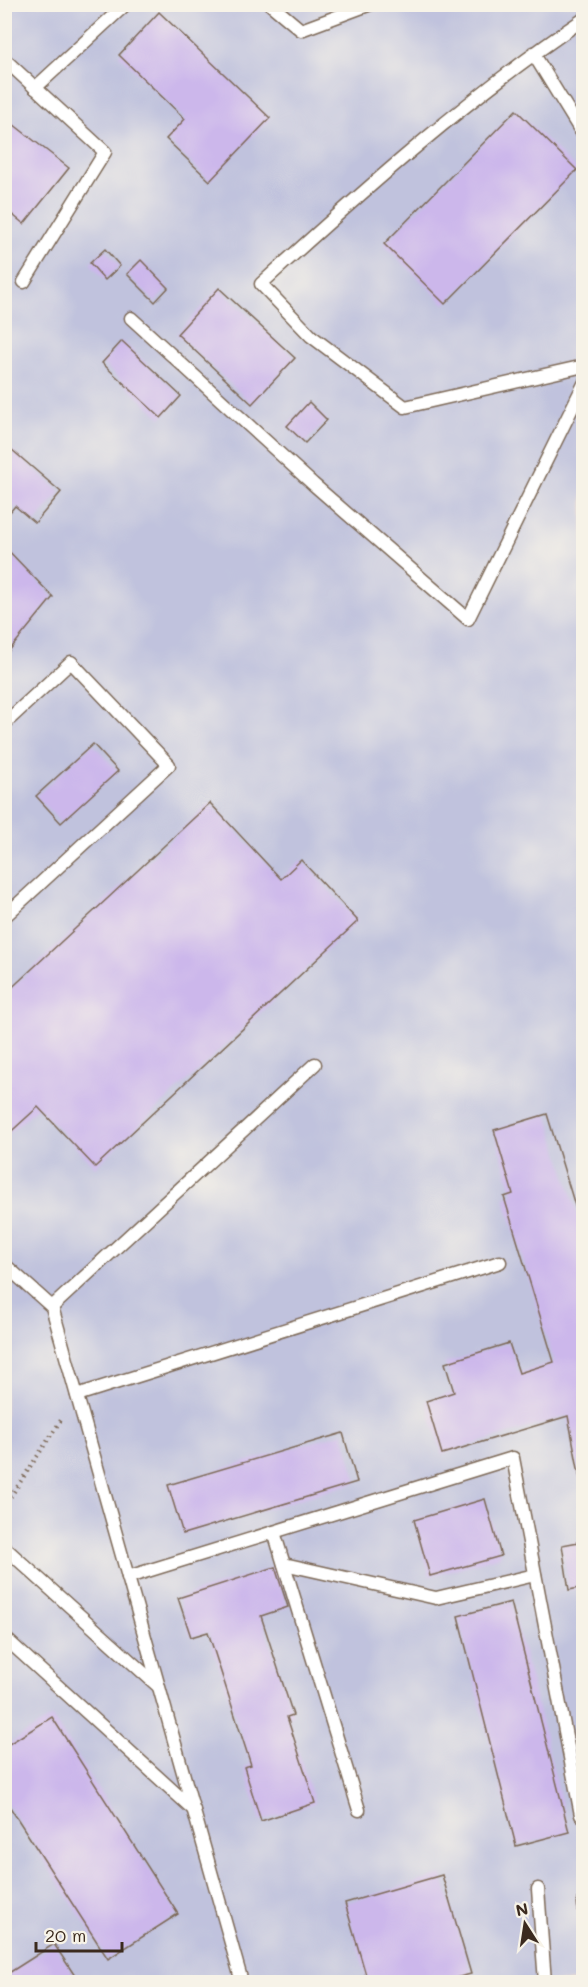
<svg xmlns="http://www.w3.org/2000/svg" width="588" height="1987" font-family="Mali,sans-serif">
<rect width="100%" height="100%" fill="#f7f3e8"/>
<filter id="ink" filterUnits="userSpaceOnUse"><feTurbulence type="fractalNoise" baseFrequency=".0167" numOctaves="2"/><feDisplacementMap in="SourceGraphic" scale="12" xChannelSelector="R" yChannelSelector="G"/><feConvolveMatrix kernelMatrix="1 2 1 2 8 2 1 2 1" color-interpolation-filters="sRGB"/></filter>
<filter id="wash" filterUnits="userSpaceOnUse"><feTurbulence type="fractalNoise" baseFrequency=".008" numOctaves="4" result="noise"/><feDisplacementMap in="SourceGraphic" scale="24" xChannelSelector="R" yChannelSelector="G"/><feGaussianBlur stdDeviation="1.35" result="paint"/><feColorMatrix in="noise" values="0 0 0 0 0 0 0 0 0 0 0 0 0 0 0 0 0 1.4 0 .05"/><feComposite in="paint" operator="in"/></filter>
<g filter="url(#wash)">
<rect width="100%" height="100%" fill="#f4dabd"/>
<rect fill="#c0c2dd" x="5" y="5" width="578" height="1977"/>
<g id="blocks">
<g fill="#ccb7eb">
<polygon points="159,12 270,118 210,181 166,139 185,119 119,55"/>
<polygon points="516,110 577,170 445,304 384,244"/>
<polygon points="4,117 69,168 24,224 4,208"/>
<polygon points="105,249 120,266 105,280 90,263"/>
<polygon points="141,260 168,288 155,302 127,274"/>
<polygon points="219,288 295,358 252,404 177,334"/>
<polygon points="122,341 181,396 161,418 102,363"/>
<polygon points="309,402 327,420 305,443 287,426"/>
<polygon points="4,443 61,492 35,523 15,506 4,519"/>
<polygon points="4,546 53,597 4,657"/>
<polygon points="93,744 118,771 61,823 36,796"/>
<polygon points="210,803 281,879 301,860 358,921 95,1167 38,1107 4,1138 4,995"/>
<polygon points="547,1114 584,1235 584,1500 568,1416 442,1454 426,1401 454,1392 445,1363 509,1343 519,1373 554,1362 504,1197 513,1194 494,1130"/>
<polygon points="343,1433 357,1482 183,1534 168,1485"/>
<polygon points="485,1499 501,1556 430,1576 414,1520"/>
<polygon points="584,1541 584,1587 569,1590 562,1545"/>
<polygon points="275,1567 288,1607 261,1616 293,1715 287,1717 315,1803 261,1821 244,1767 251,1765 208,1632 191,1637 178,1598"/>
<polygon points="511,1602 569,1832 516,1846 458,1616"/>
<polygon points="52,1717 178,1914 108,1959 4,1798 4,1747"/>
<polygon points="442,1875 471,1974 440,1982 368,1982 345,1903"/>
<polygon points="584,1898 584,1972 582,1972 577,1899"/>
<polygon points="54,1944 79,1982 4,1982 4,1976"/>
</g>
</g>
</g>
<g filter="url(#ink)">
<use href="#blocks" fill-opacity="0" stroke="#7c6856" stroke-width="1.5"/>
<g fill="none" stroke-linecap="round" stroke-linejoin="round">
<g stroke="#7c6856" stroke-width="15">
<g id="lane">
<polyline points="270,4 301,30 371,4"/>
<path d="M 584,19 C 468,97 364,190 261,284 L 311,336 L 405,407 L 584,366"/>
<polyline points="533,53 584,136"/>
<polyline points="4,59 105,152 24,282"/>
<polyline points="35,88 126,4"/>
<polyline points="131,318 313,484 468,619 584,384"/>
<polyline points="4,724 71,662 169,765 4,917"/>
<polyline points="4,1264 52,1307 242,1982"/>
<polyline points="52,1307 315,1064"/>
<polyline points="77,1395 500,1262"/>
<polyline points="274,1532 359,1810"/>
<polyline points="4,1547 158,1686"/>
<polyline points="284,1564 436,1598 535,1575"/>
<polyline points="128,1577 513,1458 581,1815"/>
<polyline points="4,1637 194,1810"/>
<polyline points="538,1889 545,1982"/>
</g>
</g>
<polyline stroke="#7c6856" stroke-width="4" stroke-dasharray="1.5 4.5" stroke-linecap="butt" points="4,1507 63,1417"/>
<use href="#lane" stroke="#fff" stroke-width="12"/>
</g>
</g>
<rect width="588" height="1987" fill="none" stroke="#f7f3e8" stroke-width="24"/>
<g transform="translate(525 1924) rotate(348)" stroke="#f7f3e8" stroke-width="4.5" paint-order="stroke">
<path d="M0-4.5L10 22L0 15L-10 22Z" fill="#3b2a1e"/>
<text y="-9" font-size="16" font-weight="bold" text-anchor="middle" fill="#3b2a1e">N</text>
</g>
<path d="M36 1942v9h86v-9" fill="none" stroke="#3b2a1e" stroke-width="3"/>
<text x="45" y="1942" font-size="18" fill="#3b2a1e" stroke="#f7f3e8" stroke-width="4.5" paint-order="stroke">20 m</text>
</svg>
